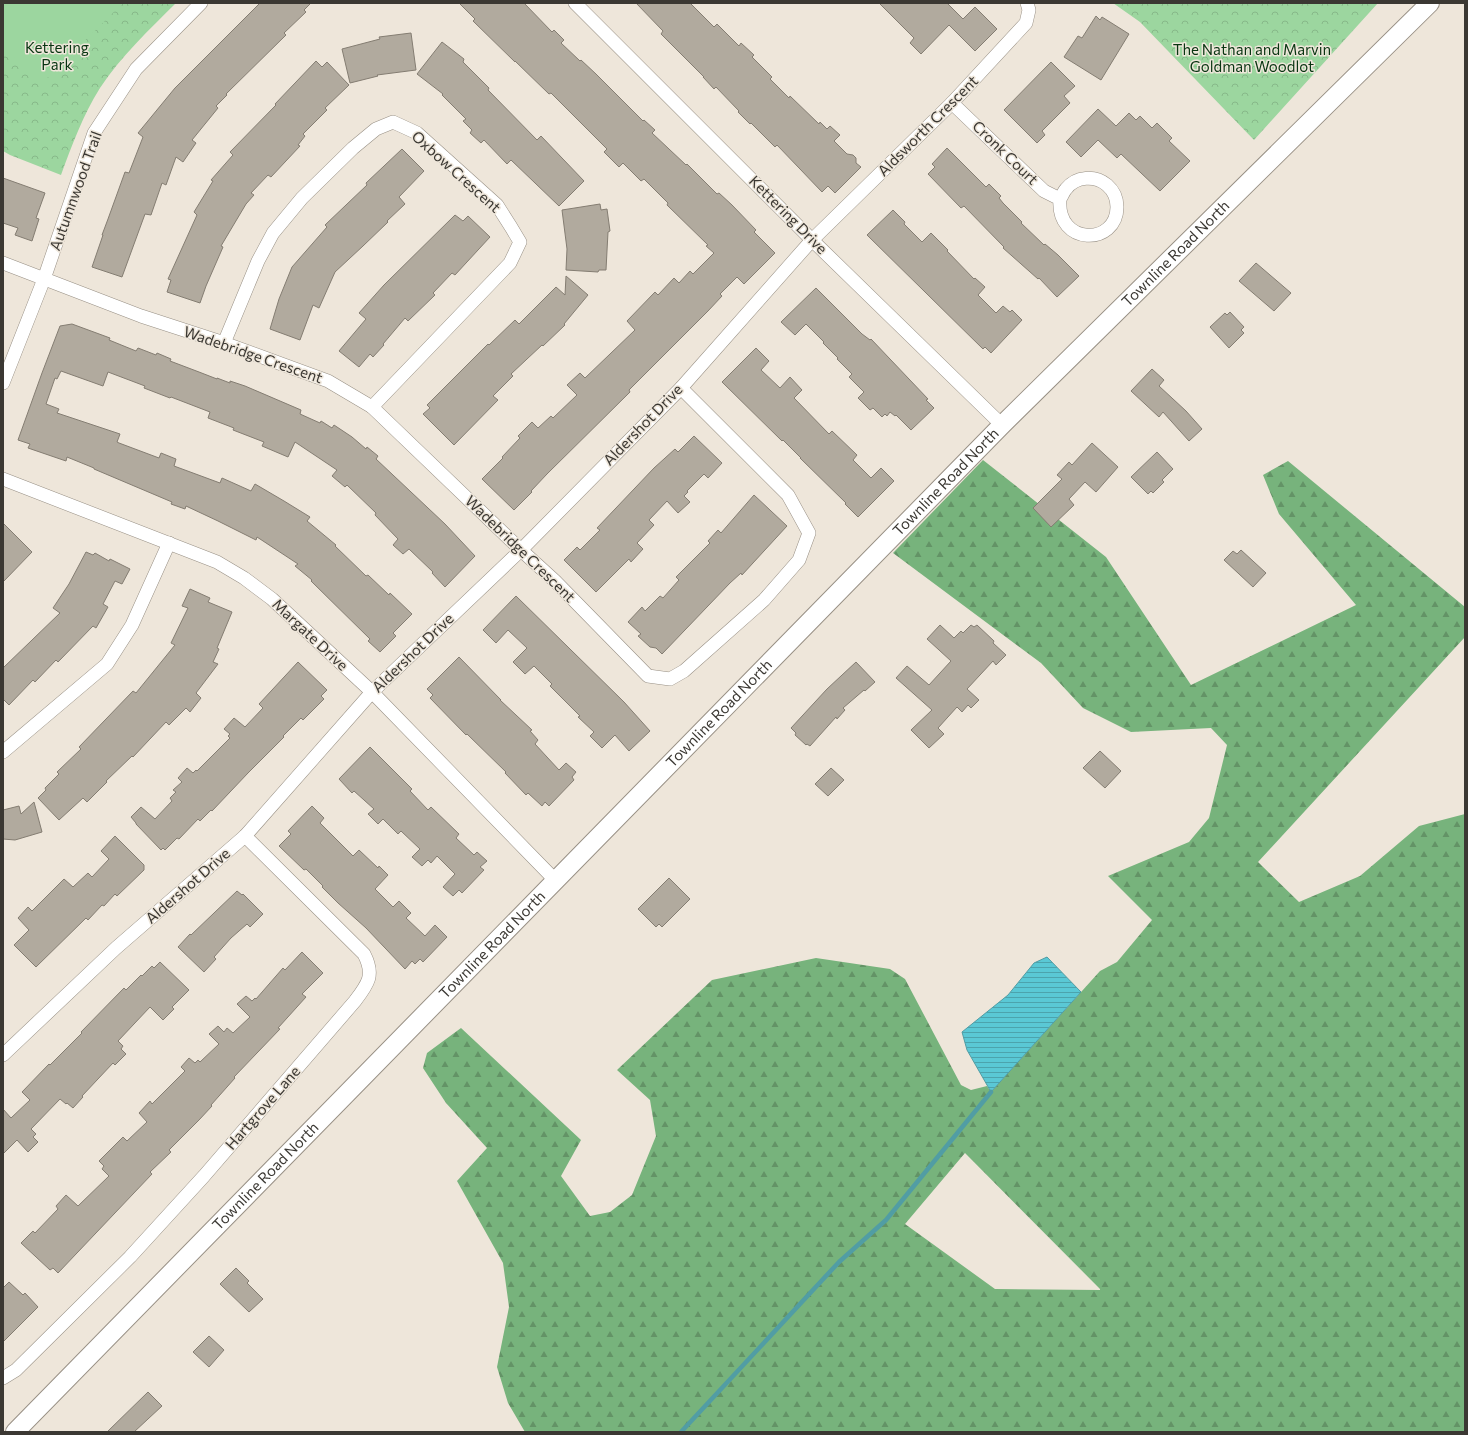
<svg xmlns="http://www.w3.org/2000/svg" width="1468" height="1435" font-family="Commissioner,sans-serif">
<defs>
<pattern id="forest-firs" width="22" height="20" patternUnits="userSpaceOnUse"><rect width="22" height="20" fill="#77b37c"/><path d="M5 1l3.5 6h-7zM16 11l3.5 6h-7z" fill="#639366"/></pattern>
<pattern id="park-crowns" width="20" height="18" patternUnits="userSpaceOnUse"><rect width="20" height="18" fill="#9cd69f"/><path d="M2 6a3 3 0 1 1 6 0M12 15a3 3 0 1 1 6 0" fill="none" stroke="#87b889"/></pattern>
<pattern id="water-rules" width="6" height="5" patternUnits="userSpaceOnUse"><rect width="6" height="5" fill="#5ac8d5"/><path d="M0 2.5h6" fill="none" stroke="#4ca3ad"/></pattern>
</defs>
<rect width="100%" height="100%" fill="#eee6da"/>
<path fill="url(#forest-firs)" fill-rule="evenodd" d="M 983,460 L 1106,557 L 1191,685 L 1356,605 L 1279,514 L 1263,475 L 1288,461 L 1465,607 L 1465,637 L 1258,862 L 1299,902 L 1360,876 L 1419,826 L 1465,814 L 1465,1432 L 525,1432 L 508,1403 L 497,1367 L 509,1307 L 503,1263 L 457,1181 L 487,1148 L 446,1103 L 423,1068 L 427,1053 L 461,1028 L 581,1140 L 561,1176 L 590,1216 L 610,1212 L 632,1195 L 656,1136 L 650,1100 L 617,1070 L 712,980 L 816,958 L 890,969 L 905,979 L 961,1085 L 971,1090 L 987,1086 L 991,1092 L 1100,971 L 1117,962 L 1152,920 L 1108,876 L 1189,842 L 1209,818 L 1227,745 L 1211,728 L 1131,732 L 1083,708 L 1041,663 L 893,553 ZM 965,1153 L 1100,1289 L 1100,1290 L 995,1289 L 905,1224 Z"/>
<g fill="url(#park-crowns)">
<path d="M 3,3 L 176,3 C 149,30 121,56 100,88 C 83,115 72,145 61,175 L 10,155 L 3,151 Z"/>
<polygon points="1113,3 1378,3 1254,140 1140,22"/>
</g>
<polygon fill="#9cd69f" points="3,3 123,3 40,85 3,45"/>
<polygon fill="url(#water-rules)" stroke="#519da4" points="1047,957 1081,992 991,1092 967,1050 962,1032 1008,995 1034,963"/>
<g fill="none" stroke-linecap="round" stroke-linejoin="round">
<polyline stroke="#519da4" stroke-width="4.5" points="681,1432 839,1262 886,1220 991,1092"/>
</g>
<g fill="#b1aa9e" stroke="#847d72">
<polygon points="260,3 311,3 304,10 306,12 284,33 286,35 226,94 227,95 216,106 218,108 192,140 196,143 183,162 176,157 166,185 162,183 151,215 145,214 122,277 92,267 103,235 102,235 108,219 125,172 129,173 143,137 138,133 175,88"/>
<polygon points="459,3 524,3 552,32 554,30 564,40 561,43 580,61 581,60 596,74 643,121 644,120 655,130 652,133 686,165 687,164 717,194 719,193 732,205 756,230 754,232 775,253 744,284 737,277 720,294 722,296 708,311 629,390 630,392 547,474 531,491 532,492 514,510 482,479 503,458 502,457 520,438 518,436 532,422 538,428 551,416 553,418 577,395 567,385 580,373 585,378 635,330 627,321 655,292 658,295 674,278 679,283 690,271 693,274 714,253 706,246 708,245 667,205 668,203 644,179 641,181 623,163 619,167 604,152 607,149 551,93 549,94 515,61 515,62 473,21 475,19"/>
<polygon points="636,3 690,3 714,27 717,24 739,46 741,43 754,55 752,57 772,77 770,79 789,98 790,96 819,124 820,122 827,129 830,126 840,135 834,141 847,154 853,155 856,158 856,163 861,167 835,193 828,186 822,192 777,145 775,147 751,123 750,124 738,112 739,111 716,87 714,89 703,77 704,77 661,34 663,31"/>
<polygon points="879,3 947,3 963,19 975,7 997,29 975,51 949,25 921,54 910,43 914,38"/>
<polygon points="1096,16 1100,20 1102,17 1129,34 1101,80 1064,57 1078,36 1082,38"/>
<polygon points="411,33 416,70 377,75 378,76 350,83 342,49 380,39 379,37"/>
<polygon points="442,42 464,59 463,62 489,88 488,90 537,140 541,136 584,181 559,206 511,160 507,164 484,140 481,143 470,133 472,130 463,121 466,119 442,95 443,94 417,74"/>
<polygon points="316,61 322,67 327,62 349,85 325,108 327,110 303,134 305,136 298,145 300,146 271,177 268,175 251,193 254,195 246,204 221,246 223,247 206,286 200,303 167,292 171,280 168,279 197,215 194,212 213,181 211,180 233,155 230,152 276,105 275,104"/>
<polygon points="1051,62 1075,86 1064,96 1070,103 1042,131 1045,135 1037,143 1004,110"/>
<polygon points="1098,109 1116,126 1129,113 1136,120 1140,116 1152,128 1157,123 1172,138 1169,141 1190,161 1160,191 1121,154 1117,158 1098,140 1081,157 1066,142"/>
<polygon points="947,148 986,187 989,184 1001,196 999,198 1003,203 1022,222 1021,223 1044,245 1045,244 1058,255 1079,276 1057,297 1039,278 1038,279 1003,248 1004,247 964,206 961,208 928,174 935,167 932,164"/>
<polygon points="402,149 424,171 399,197 405,204 387,221 388,222 363,246 335,272 319,308 313,305 300,340 270,329 279,299 292,267 327,227 325,225 367,185 366,183"/>
<polygon points="3,178 45,193 36,218 39,219 32,241 15,235 18,228 3,223"/>
<polygon points="600,204 601,210 607,209 610,231 608,232 606,270 599,270 598,272 566,270 567,249 562,210"/>
<polygon points="893,210 905,222 904,224 922,242 931,233 948,250 947,251 974,279 975,278 985,287 978,295 996,313 1003,306 1010,312 1012,310 1022,320 991,353 985,347 983,349 867,235"/>
<polygon points="455,215 463,221 468,216 490,237 455,275 452,273 433,293 435,295 408,321 405,318 383,344 384,345 373,357 370,354 359,367 339,351 366,319 359,313 384,285"/>
<polygon points="1256,263 1291,293 1274,311 1239,281"/>
<polygon points="566,276 588,295 564,324 565,325 543,346 542,345 511,374 513,376 493,396 498,400 454,445 423,414 430,408 427,405 488,344 489,345 515,320 519,324 556,287 565,295"/>
<polygon points="816,288 862,334 870,340 871,339 928,399 926,400 934,408 911,430 896,415 895,416 890,412 887,416 885,414 882,417 873,408 870,410 858,398 864,392 849,377 852,374 837,359 838,358 823,343 824,342 806,324 795,335 781,322"/>
<polygon points="1230,312 1244,327 1241,330 1244,333 1229,348 1210,327 1225,313 1227,315"/>
<polygon points="72,324 110,338 109,340 136,351 138,348 156,355 157,353 171,359 170,361 199,372 217,379 217,378 230,383 230,381 245,386 301,410 300,414 320,423 321,421 332,428 334,425 352,437 366,449 367,447 378,456 376,459 445,524 475,556 445,587 432,573 433,572 409,549 403,554 393,545 398,539 375,515 376,513 347,485 345,487 332,476 337,470 295,442 288,457 262,446 264,442 233,430 234,428 208,418 210,412 171,397 170,398 144,388 145,386 108,372 103,386 61,371 57,379 55,378 46,404 59,409 57,413 120,434 117,442 119,443 159,458 161,453 176,459 174,466 220,483 222,478 251,491 255,484 284,501 310,517 307,521 336,545 335,546 366,576 368,575 389,595 390,593 412,614 393,633 396,636 380,652 368,641 370,639 311,581 312,580 295,566 298,564 257,537 256,540 218,521 186,506 185,509 171,504 172,502 94,469 94,468 67,457 66,461 28,448 30,444 18,440 42,373 60,326"/>
<polygon points="756,348 769,361 761,370 780,388 790,377 802,390 794,398 829,434 832,431 857,455 853,460 871,478 881,468 894,481 858,517 845,504 846,503 800,458 801,458 783,440 782,441 722,382"/>
<polygon points="1152,369 1164,380 1159,386 1186,411 1202,429 1189,441 1163,412 1159,417 1131,391"/>
<polygon points="694,436 722,463 708,478 704,474 687,491 688,492 684,496 690,502 678,513 667,501 649,520 654,525 637,543 643,549 631,562 629,559 596,592 564,560 577,547 580,550 600,530 597,528 654,468 675,449 678,452"/>
<polygon points="1092,443 1118,467 1096,492 1085,482 1069,499 1074,505 1051,527 1033,508 1062,479 1057,475 1069,462 1072,465"/>
<polygon points="1157,452 1173,469 1162,480 1164,482 1153,493 1151,491 1148,494 1131,477"/>
<polygon points="754,495 787,526 753,563 742,575 741,573 730,583 662,654 656,648 650,647 638,636 641,634 628,622 642,607 645,611 660,596 663,598 679,580 676,577 710,543 708,541 718,530 721,533"/>
<polygon points="3,523 32,552 3,582"/>
<polygon points="1241,550 1266,573 1253,587 1224,560 1233,551 1237,554"/>
<polygon points="86,552 93,555 95,553 109,561 110,559 130,569 122,584 115,581 103,604 108,607 96,628 93,626 58,662 56,660 35,682 33,680 9,705 3,699 3,668 60,613 53,608 69,584"/>
<polygon points="190,589 210,598 208,602 232,612 217,648 219,649 213,662 218,664 196,693 201,698 190,712 186,708 169,725 166,722 133,757 132,756 106,781 107,782 87,802 83,798 59,820 38,798 46,790 45,788 59,774 57,772 81,749 79,747 133,691 136,693 175,645 171,643 188,608 182,606"/>
<polygon points="516,596 624,702 650,731 629,751 615,735 602,748 590,736 594,732 578,717 580,716 550,686 552,684 534,666 525,674 513,662 527,648 508,630 496,643 483,630"/>
<polygon points="940,625 954,638 961,631 963,633 971,625 974,627 977,625 994,641 993,643 1006,655 996,665 993,661 967,689 979,700 971,708 968,705 962,712 957,707 938,728 944,734 929,748 911,730 932,710 896,678 907,666 929,685 951,661 927,639"/>
<polygon points="459,657 501,700 500,700 532,730 530,731 538,740 535,744 559,770 566,763 576,772 572,777 574,780 549,806 545,802 542,806 528,793 526,795 505,773 506,772 467,734 466,735 430,698 433,695 427,689"/>
<polygon points="298,662 327,690 321,696 324,699 303,720 301,718 283,736 284,737 248,773 212,811 211,810 200,821 198,819 179,839 177,838 165,850 163,848 161,850 136,824 136,823 131,817 141,807 155,819 172,801 170,798 176,792 173,790 182,782 178,778 187,768 193,773 196,770 197,771 230,738 228,736 230,734 224,729 234,718 245,727 263,708 259,704"/>
<polygon points="856,662 875,682 865,691 864,690 843,708 845,710 837,719 836,717 810,746 807,744 806,745 795,735 796,733 791,728 827,689"/>
<polygon points="370,747 412,789 410,791 428,810 431,807 459,834 456,838 474,855 477,852 487,861 480,867 484,870 462,893 459,890 453,896 443,887 455,874 437,856 431,863 428,860 422,866 412,857 420,849 401,831 398,834 383,819 378,824 368,814 374,809 354,791 352,793 339,779"/>
<polygon points="1100,751 1121,771 1105,788 1083,768"/>
<polygon points="831,768 844,780 828,796 815,784"/>
<polygon points="34,802 42,832 15,840 3,839 3,810 19,806 21,814"/>
<polygon points="312,806 324,818 320,823 353,856 359,850 378,868 379,866 388,875 375,889 393,907 399,901 411,913 406,918 425,936 435,925 447,937 423,962 420,959 415,964 412,961 405,969 366,928 338,903 322,887 323,886 306,869 304,870 279,846 291,834 288,831"/>
<polygon points="115,836 144,865 144,870 117,896 115,894 104,906 102,905 88,920 86,918 36,967 14,945 29,930 18,918 28,907 32,911 64,879 73,887 88,873 92,877 109,859 101,851"/>
<polygon points="669,878 690,899 662,927 659,924 656,927 638,909"/>
<polygon points="237,891 242,895 243,894 263,914 250,927 247,924 231,938 214,957 216,959 204,972 178,947 190,934 191,935"/>
<polygon points="302,952 323,973 302,994 306,997 278,1028 280,1029 234,1077 235,1078 211,1105 212,1106 199,1120 169,1150 171,1152 150,1172 152,1174 58,1273 53,1268 50,1270 21,1243 33,1231 35,1233 58,1209 56,1206 66,1195 78,1206 109,1176 102,1169 104,1166 99,1161 123,1137 127,1141 147,1122 139,1113 150,1101 152,1104 185,1071 181,1067 189,1058 195,1063 198,1060 200,1062 219,1044 209,1034 218,1026 224,1032 227,1028 233,1033 250,1017 237,1004 246,996 252,1001 255,998 256,999 283,968 285,970"/>
<polygon points="160,962 189,990 172,1007 174,1009 163,1020 150,1007 118,1041 123,1046 121,1049 126,1054 115,1065 113,1063 82,1096 83,1097 73,1108 67,1103 66,1104 60,1099 31,1129 36,1134 33,1137 38,1142 28,1152 17,1140 3,1154 3,1109 11,1118 30,1100 22,1092 49,1064 50,1065 82,1033 81,1032 124,988 126,990 141,975 142,976 152,966 154,968"/>
<polygon points="236,1268 249,1281 247,1283 263,1299 249,1312 220,1284"/>
<polygon points="9,1282 23,1295 25,1293 38,1307 3,1342 3,1288"/>
<polygon points="209,1336 224,1350 209,1367 193,1352"/>
<polygon points="148,1392 162,1406 134,1432 107,1432"/>
</g>
<g fill="none" stroke-linecap="round" stroke-linejoin="round">
<g stroke="#989085" stroke-width="14">
<g id="street">
<polyline points="575,3 812,240 1002,425"/>
<path d="M 952,103 L 1044,191 L 1060,199 C 1056,246 1117,246 1117,207 C 1117,199 1114,191 1107,185 C 1095,175 1076,176 1066,189 C 1064,191 1062,196 1060,199"/>
<polyline points="3,263 141,316 224,343 328,381 372,407 521,550 555,581 648,676 670,679 684,671 764,600 799,560 809,533 788,495 681,388"/>
<polyline points="224,343 258,261 273,233 302,198 353,148 376,129 393,122 417,133 497,205 511,227 520,242 510,263 372,407"/>
<polyline points="3,383 44,279 94,133 136,69 201,3"/>
<polyline points="3,479 217,562 244,578 272,599 372,692 556,881"/>
<polyline points="3,752 107,664 132,625 169,543"/>
<polyline points="3,1055 116,948 245,836 372,692 521,550 681,388 812,240 952,103 1026,23 1029,10 1027,3"/>
<path d="M 3,1378 L 16,1370 L 130,1257 L 204,1176 L 355,1001 C 368,984 375,975 364,954 L 245,836"/>
</g>
</g>
<g stroke="#989085" stroke-width="20">
<g id="secondary">
<path id="s1" d="M 15,1432 L 1002,425 L 1430,3"/>
</g>
</g>
<use href="#street" stroke="#fff" stroke-width="13"/>
<use href="#secondary" stroke="#fff" stroke-width="18"/>
</g>
<g text-anchor="middle" stroke-width="3" stroke-linejoin="round" paint-order="stroke">
<g font-size="15" fill="#083511" stroke="#eee6da">
<text x="57" y="53">Kettering<tspan x="57" dy="17">Park</tspan></text>
<text x="1252" y="55">The Nathan and Marvin<tspan x="1252" dy="17">Goldman Woodlot</tspan></text>
</g>
<g font-size="15" fill="#3b3833" stroke="#eee6da">
<text transform="translate(928 126) rotate(-45)" y="5">Aldsworth Crescent</text>
<text transform="translate(1005 153) rotate(44)" y="5">Cronk Court</text>
<text transform="translate(456 172) rotate(42)" y="5">Oxbow Crescent</text>
<text transform="translate(76 191) rotate(-70)" y="5">Autumnwood Trail</text>
<text transform="translate(788 215) rotate(45)" y="5">Kettering Drive</text>
<text dy="5" stroke="none"><textPath href="#s1" startOffset="1654">Townline Road North</textPath></text>
<text transform="translate(253 355) rotate(19)" y="5">Wadebridge Crescent</text>
<text transform="translate(643 425) rotate(-46)" y="5">Aldershot Drive</text>
<text dy="5" stroke="none"><textPath href="#s1" startOffset="1330">Townline Road North</textPath></text>
<text transform="translate(520 549) rotate(44)" y="5">Wadebridge Crescent</text>
<text transform="translate(310 635) rotate(43)" y="5">Margate Drive</text>
<text transform="translate(413 653) rotate(-44)" y="5">Aldershot Drive</text>
<text dy="5" stroke="none"><textPath href="#s1" startOffset="1006">Townline Road North</textPath></text>
<text transform="translate(188 886) rotate(-41)" y="5">Aldershot Drive</text>
<text dy="5" stroke="none"><textPath href="#s1" startOffset="682">Townline Road North</textPath></text>
<text transform="translate(263 1108) rotate(-49)" y="5">Hartgrove Lane</text>
<text dy="5" stroke="none"><textPath href="#s1" startOffset="358">Townline Road North</textPath></text>
</g>
</g>
<rect width="1468" height="1435" fill="none" stroke="#3b3833" stroke-width="8"/>
</svg>
